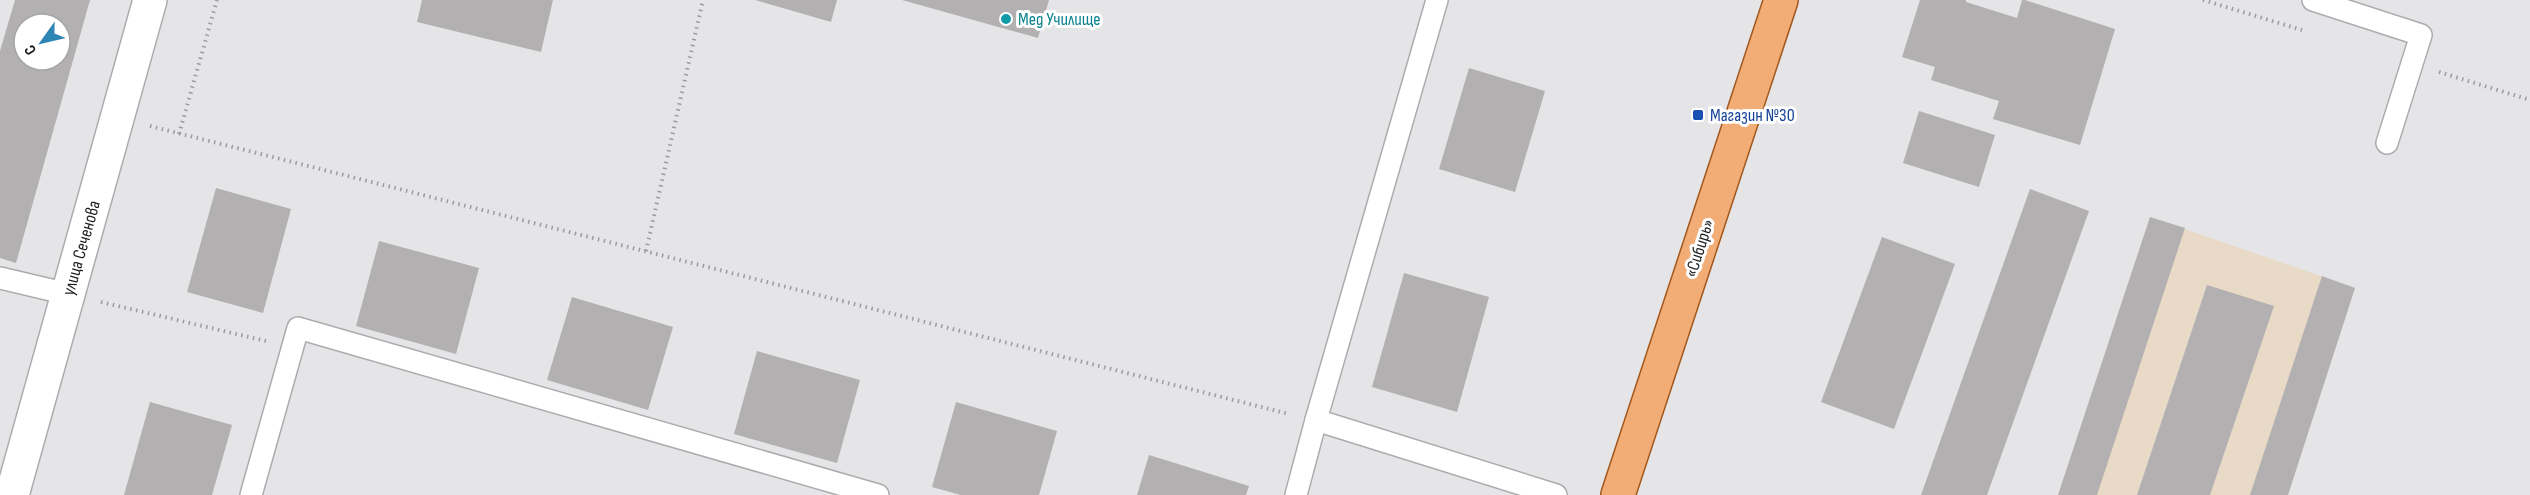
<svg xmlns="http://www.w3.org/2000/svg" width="2530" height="495" font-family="'Sofia Sans Condensed',sans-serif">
<rect width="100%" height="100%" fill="#e5e5e7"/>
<polygon fill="#e9d9c7" points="2150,217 2355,288 2288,495 2058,495"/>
<g fill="#b2b0b1" fill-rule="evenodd">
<path d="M 15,0 L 90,0 L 16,263 L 0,258 L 0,51 ZM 24,24 L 60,24 L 60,60 L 24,60 Z"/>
<polygon points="422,0 553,0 541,52 417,22"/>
<polygon points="755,0 837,0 831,22"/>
<polygon points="902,0 1049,0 1038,38"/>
<polygon points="1920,0 1966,0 1966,2 2017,18 2022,0 2025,0 2115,29 2080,145 1993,119 1999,101 1931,80 1935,67 1902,57"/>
<polygon points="1469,68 1545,91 1515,192 1439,169"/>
<polygon points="1919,111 1995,135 1979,187 1903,163"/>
<polygon points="216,188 291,209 263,313 187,292"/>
<polygon points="2030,189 2089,211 1987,495 1921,495"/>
<polygon points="2150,217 2185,228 2097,495 2058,495"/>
<polygon points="1882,237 1955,264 1894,429 1821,402"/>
<polygon points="379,241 479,268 456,354 356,326"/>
<polygon points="1404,273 1489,297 1457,412 1372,387"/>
<polygon points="2322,276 2355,288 2288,495 2250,495"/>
<polygon points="2207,285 2274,306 2210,495 2137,495"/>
<polygon points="572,297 673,327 648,410 547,380"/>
<polygon points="757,351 860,380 837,463 734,434"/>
<polygon points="150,402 232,425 212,495 124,495"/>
<polygon points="956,402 1057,431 1039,495 961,495 932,487"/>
<polygon points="1149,455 1249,486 1246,495 1137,495"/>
</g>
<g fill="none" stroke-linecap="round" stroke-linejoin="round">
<g stroke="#abacad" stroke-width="24">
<g id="lane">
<polyline points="1437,0 1316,420 1556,495"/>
<polyline points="2313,0 2421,35 2387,143"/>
<polyline points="0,278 68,294"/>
<polyline points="251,495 298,328 878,495"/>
<polyline points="1296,495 1316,420"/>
</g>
</g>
<g stroke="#abacad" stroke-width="36">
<polyline id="secondary" points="12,495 150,0"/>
</g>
<g stroke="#a2571c" stroke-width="36">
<polyline id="primary" points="1618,495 1781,0"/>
</g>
<g stroke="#9b9c9d" stroke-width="4" stroke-dasharray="1.5 4.5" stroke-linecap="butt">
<polyline points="2203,0 2302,30"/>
<polyline points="2439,72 2530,100"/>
<polyline points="150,126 1289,414"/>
<polyline points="179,134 217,0"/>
<polyline points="646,251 703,0"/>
<polyline points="101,302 266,341"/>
</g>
<use href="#lane" stroke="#fff" stroke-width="21"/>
<use href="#secondary" stroke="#fff" stroke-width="33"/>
<use href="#primary" stroke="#f2ad76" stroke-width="33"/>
</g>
<circle fill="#0f9aa8" stroke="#fff" stroke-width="2" cx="1006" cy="19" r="6"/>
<rect fill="#1a4fb4" stroke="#fff" stroke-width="2" x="1692" y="109" width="12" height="12" rx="3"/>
<g text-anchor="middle" stroke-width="6" stroke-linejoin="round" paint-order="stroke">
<g font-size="18" fill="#0d838f" stroke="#fff" text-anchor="start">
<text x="1018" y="25">Мед Училище</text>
</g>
<g font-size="18" fill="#164399" stroke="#fff" text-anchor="start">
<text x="1710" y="121">Магазин №30</text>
</g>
<g font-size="18" fill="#1d1e1e" stroke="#fff">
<text transform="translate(81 248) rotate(-74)" y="6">улица Сеченова</text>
<text transform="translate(1699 248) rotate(-72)" y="6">«Сибирь»</text>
</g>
</g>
<g transform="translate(42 42) rotate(236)"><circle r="28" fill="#ffffff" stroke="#a5a5a5" stroke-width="1.5"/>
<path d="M0-4.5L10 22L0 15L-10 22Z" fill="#2e84b3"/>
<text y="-9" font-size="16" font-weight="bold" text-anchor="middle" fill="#1d1e1e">С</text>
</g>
</svg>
